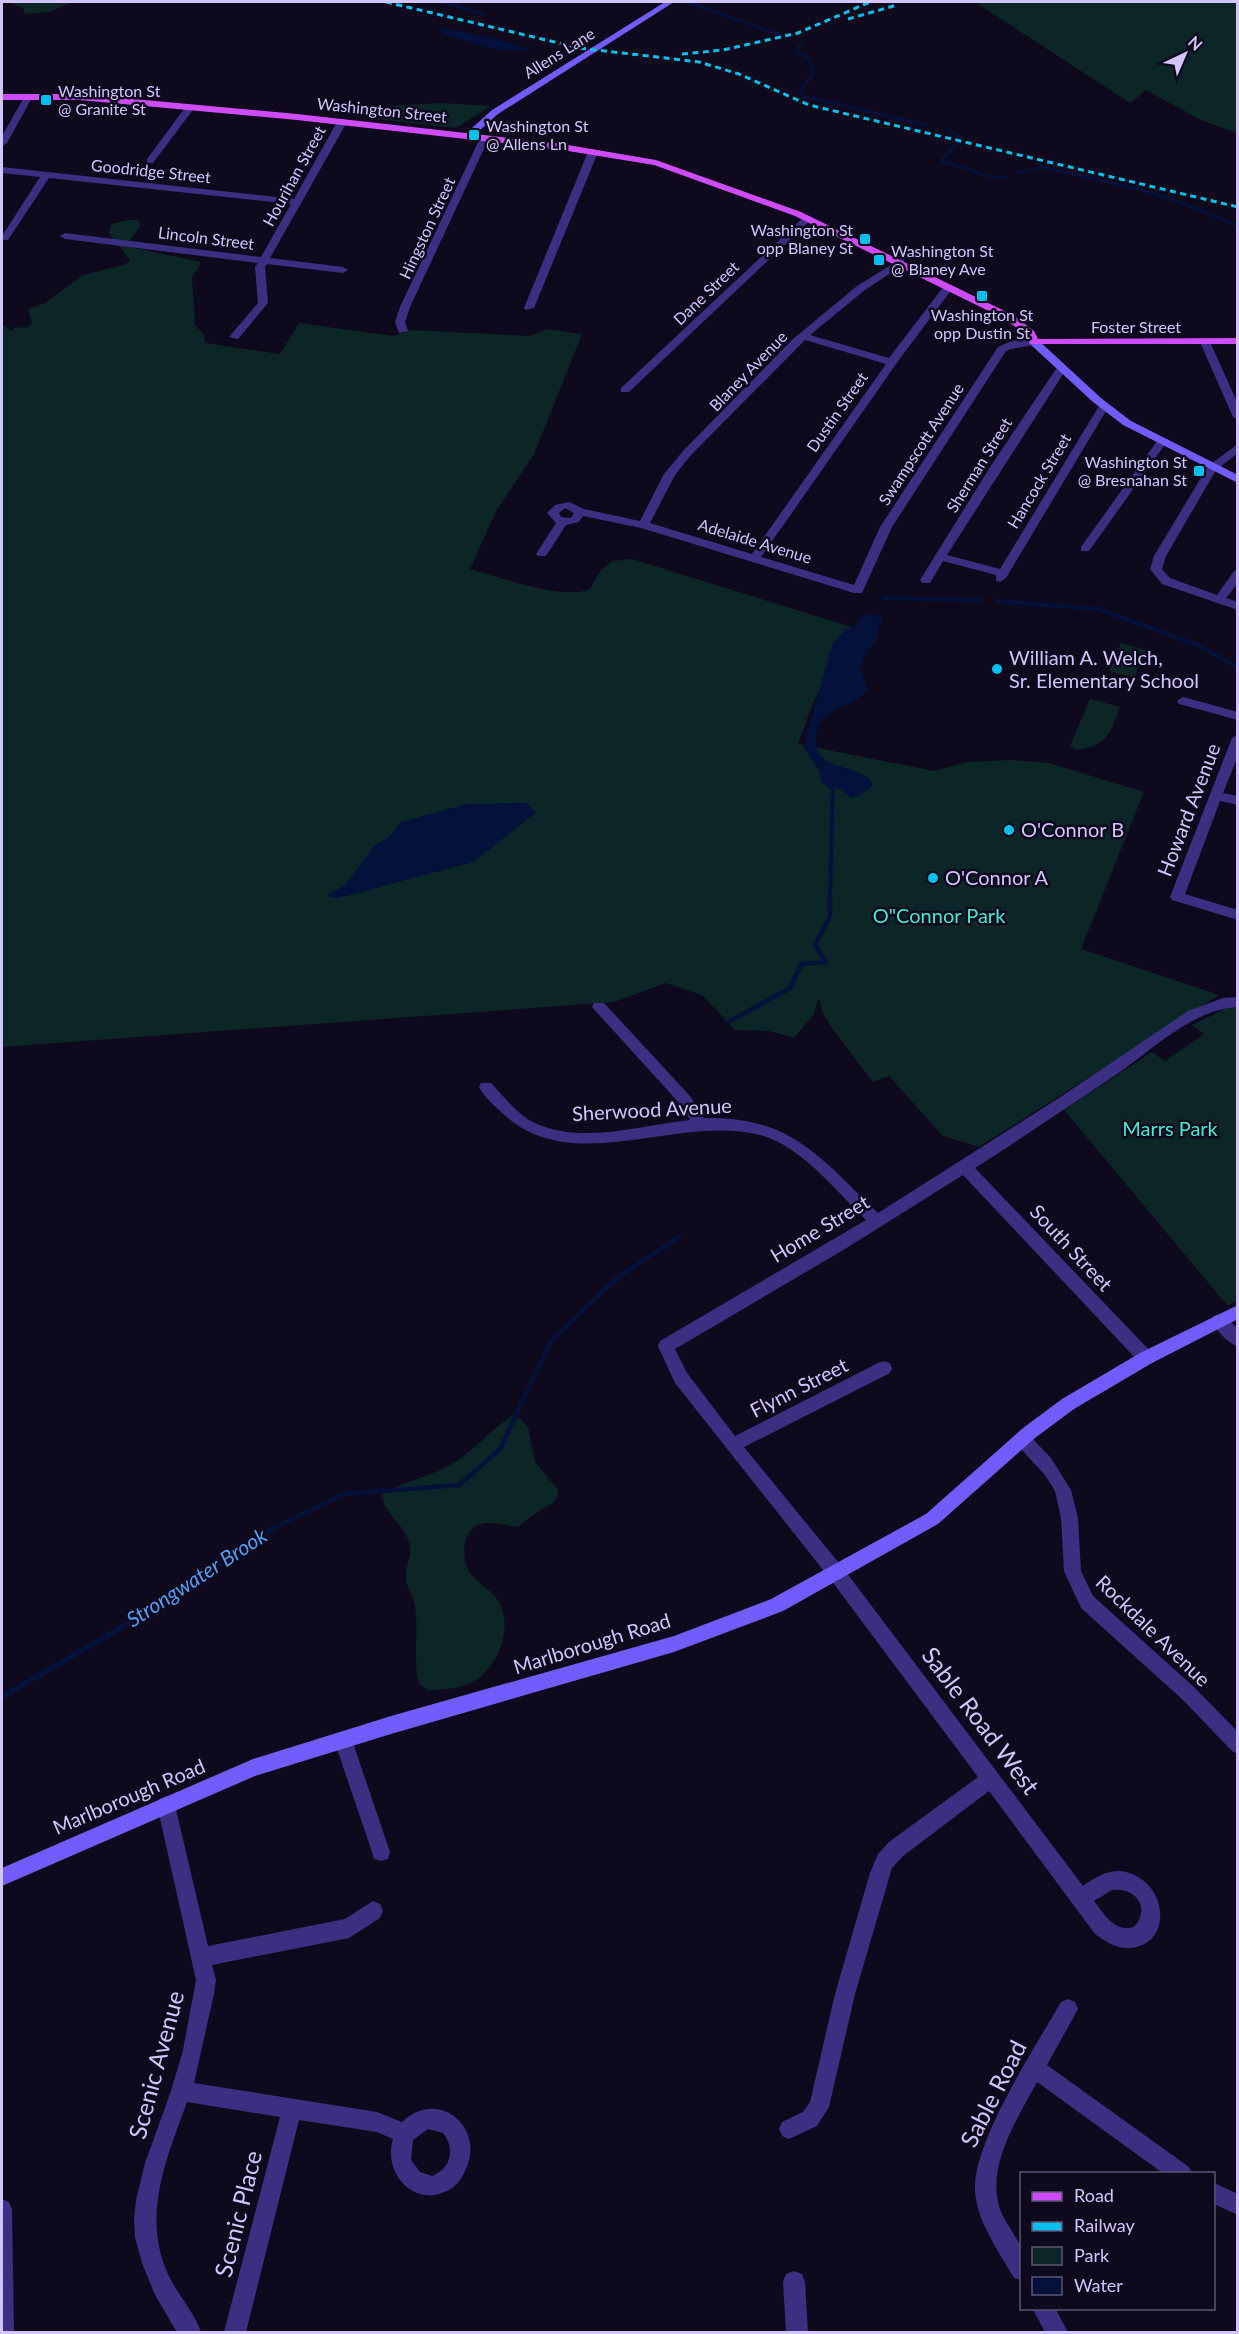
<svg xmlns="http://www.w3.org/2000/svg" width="1239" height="2334" font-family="Lato,sans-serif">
<rect width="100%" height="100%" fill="#0f091d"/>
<g fill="#0c2527">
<polygon points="9,2 72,2 49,12 25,14 23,8"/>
<polygon points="975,2 1237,2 1237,133 1201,120 1146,90 1130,103"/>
<polygon points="441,103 491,106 456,128 378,119 389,106"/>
<path d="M 129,220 L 139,220 L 140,226 L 128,243 L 130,247 L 201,262 L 192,278 L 195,325 L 204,335 L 205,343 L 280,354 L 299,323 L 393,336 L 410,330 L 529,336 L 547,329 L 582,334 L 534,454 L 496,511 L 470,569 C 500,577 562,601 590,589 L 601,570 L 612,561 L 632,559 L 855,628 L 813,703 L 798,744 L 934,771 L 968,762 L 1010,760 L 1049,763 L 1144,792 L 1081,949 L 1219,995 L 979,1147 L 943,1136 L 889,1076 L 873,1082 L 832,1028 L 822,1011 L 819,998 L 813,1015 L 794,1038 L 769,1031 L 735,1030 L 702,995 L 666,983 L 614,1002 L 2,1047 L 2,324 L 12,331 L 15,327 L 26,328 L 32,323 L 28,309 L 45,303 L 83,275 L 126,264 L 130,260 L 109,233 L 111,224 Z"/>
<polygon points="1121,643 1146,650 1134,678 1109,671"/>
<path d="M 1090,699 L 1120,707 C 1110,734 1108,745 1077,750 L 1070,746 Z"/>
<polygon points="1227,1008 1237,1008 1237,1300 1228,1306 1064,1110 1152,1052 1165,1061 1204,1034 1192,1025"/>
<path d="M 515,1414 L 528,1427 L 535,1462 L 558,1490 C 558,1504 549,1504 539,1511 C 532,1515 525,1522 518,1527 C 508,1526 491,1521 481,1524 C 460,1530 461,1561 471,1574 C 480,1585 494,1592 500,1604 C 514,1631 495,1675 466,1685 C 455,1689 441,1689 429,1691 L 419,1684 C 412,1656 420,1629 414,1601 C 412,1593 406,1586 406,1579 C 404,1568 412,1557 410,1546 C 406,1525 383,1513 382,1495 C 391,1486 430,1476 445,1468 C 472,1454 489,1430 515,1414 Z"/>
</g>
<g fill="#04123b">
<path d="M 441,28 L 490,37 L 530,49 C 510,58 465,40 444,34 L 439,30 Z"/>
<path d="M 869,614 L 878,616 L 883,621 L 879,625 L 876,642 L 867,652 L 860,667 L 868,690 C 851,711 818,705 816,738 C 812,774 864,762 873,785 L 860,795 L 852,798 L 839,789 L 829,788 L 821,782 L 820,772 L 803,747 L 832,645 L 845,629 L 852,628 L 863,615 Z"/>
<polygon points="526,803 536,813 473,862 350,895 336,898 326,896 345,885 374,846 390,836 401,822 467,804"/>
</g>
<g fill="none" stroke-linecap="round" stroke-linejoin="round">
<g stroke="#04123b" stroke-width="3">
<polyline points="443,2 483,14"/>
<polyline points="687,2 781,35"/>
<polyline points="801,44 796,51 809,59 813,72 800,93 803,96 926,125"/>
<polyline points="949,130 961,137"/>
<polyline points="957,143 941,161 996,178 1006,177"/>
<polyline points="1019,173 1043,167 1142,190 1183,203 1238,226"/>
</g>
<g stroke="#04123b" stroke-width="4">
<polyline points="884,598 979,600"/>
<polyline points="997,601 1098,609 1195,644 1238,667"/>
<polyline points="830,897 833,784"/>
</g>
<g stroke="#04123b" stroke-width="4.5">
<polyline points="730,1021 790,988 801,964 826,962 815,945 830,916 830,896"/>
<polyline points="268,1531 343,1494 459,1485 500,1449 551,1341 618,1277 679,1237"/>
</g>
<polyline stroke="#04123b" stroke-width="6" points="2,1697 194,1585 239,1546 271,1530"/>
<g fill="#3b2f81" fill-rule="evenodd">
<polygon points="26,94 33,96 7,143 2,146 2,136"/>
<polygon points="187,105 195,107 153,163 147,163 147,159"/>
<polygon points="342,119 347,122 270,258 343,267 348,270 343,273 267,264 265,267 268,303 238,339 229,337 258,303 255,267 258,263 65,239 60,236 65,233 261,257 291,204 49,178 8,240 2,240 2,236 40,177 2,173 2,167 294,199 337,122"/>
<polygon points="481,136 489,138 410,307 405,322 408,331 399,333 395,322 400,307"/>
<polygon points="593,149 598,152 534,308 525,310 524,308 588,152"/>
<polygon points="805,216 813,218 629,392 621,392 621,388"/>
<path d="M 901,259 L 904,260 L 904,264 L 865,290 L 810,335 L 889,358 L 944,286 L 953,288 L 901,357 L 761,557 L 854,585 L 880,527 L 998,347 C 1010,341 1028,334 1039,342 C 1031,348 1016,346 1006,351 L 892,527 L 862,593 L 854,593 L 641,528 L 583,516 L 579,522 L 566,525 L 546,556 L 538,556 L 536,554 L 556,523 L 547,513 L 555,505 L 569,502 L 584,509 L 640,521 L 664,474 L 683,451 L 793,339 L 857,286 ZM 805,340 L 886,364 L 752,554 L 650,523 L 675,475 L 691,455 ZM 565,508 L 574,513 L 571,518 L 561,517 L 559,513 Z"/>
<polygon points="1205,339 1210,342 1238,404 1238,420 1233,417 1200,342"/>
<polygon points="1062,365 1067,368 947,555 1000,569 1099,406 1108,404 1109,406 1006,578 1000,582 996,581 996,575 943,561 930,583 922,583 920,580 992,464 1058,366"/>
<polygon points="1161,440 1166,443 1089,551 1081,551 1081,547 1157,441"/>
<polygon points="1238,444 1238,453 1216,470 1166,556 1162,569 1170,578 1217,595 1234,571 1238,571 1238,583 1226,598 1238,602 1238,610 1162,584 1150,569 1154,556 1208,466"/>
<polygon points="1183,697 1238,712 1238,720 1179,704 1177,701"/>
<polygon points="1238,734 1238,756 1223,793 1238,796 1238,805 1220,801 1185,894 1238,910 1238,920 1172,900 1170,897 1232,738"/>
<path d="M 1238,997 L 1238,1007 C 1190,1010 1152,1051 1114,1076 C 1068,1107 1022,1138 975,1168 L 1152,1353 L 1154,1358 L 1152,1363 L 1146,1365 L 1140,1363 L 963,1175 L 845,1249 L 675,1349 L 687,1373 L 735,1436 L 878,1363 L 884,1361 L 890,1363 L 892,1368 L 890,1373 L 744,1447 L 843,1568 L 1083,1886 C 1101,1873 1118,1865 1138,1877 C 1169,1894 1169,1946 1129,1948 C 1116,1949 1105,1941 1095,1934 L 989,1791 L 903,1856 L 892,1868 L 855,1994 L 829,2107 L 817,2126 L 789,2139 L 782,2136 L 779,2129 L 782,2122 L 803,2112 L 810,2102 L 835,1994 L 870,1873 L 878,1854 L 889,1842 L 978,1777 L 831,1580 L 675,1383 L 658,1346 L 660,1341 L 866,1220 C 837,1192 800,1145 760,1135 C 675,1113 571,1181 500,1111 C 492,1104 484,1096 479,1087 L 481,1083 L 491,1083 C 504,1097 518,1115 535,1123 C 582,1145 642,1125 690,1120 L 680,1104 L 592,1007 L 594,1003 L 604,1003 L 690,1096 L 704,1118 C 792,1116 820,1158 878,1213 L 1062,1096 L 1188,1011 L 1223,998 ZM 1112,1890 C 1136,1887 1151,1908 1134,1927 C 1115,1933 1104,1914 1094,1901 Z"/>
<path d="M 1219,1314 L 1225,1316 L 1238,1329 L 1238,1347 C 1228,1343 1216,1330 1211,1321 L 1213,1316 Z"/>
<polygon points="1022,1432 1028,1434 1051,1458 1071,1490 1078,1518 1081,1571 1093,1596 1195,1688 1238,1732 1238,1754 1232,1751 1183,1700 1081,1608 1064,1571 1061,1518 1055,1491 1045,1475 1016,1444 1014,1439 1016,1434"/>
<polygon points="343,1731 349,1734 352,1740 390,1852 388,1859 381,1861 374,1859 372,1852 334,1740 337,1734"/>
<path d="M 166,1796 L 173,1799 L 175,1805 L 208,1946 L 345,1919 L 373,1901 L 380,1904 L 383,1911 L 380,1918 L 349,1938 L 212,1965 L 216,1980 L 214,1994 L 194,2083 L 377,2112 L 402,2122 C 438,2087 487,2128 465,2171 C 461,2180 456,2187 447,2191 C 438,2195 430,2197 420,2194 C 397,2187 386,2161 393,2139 L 377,2132 L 299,2120 L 246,2332 L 224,2332 L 280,2117 L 187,2102 C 167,2158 142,2213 167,2272 C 176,2293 194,2311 201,2332 L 177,2332 L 175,2329 L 155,2295 L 142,2263 L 135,2237 L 134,2219 L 136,2200 L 145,2163 L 171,2091 L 183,2050 L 196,1980 L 157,1805 L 159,1799 ZM 428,2129 L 443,2133 C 455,2148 452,2168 432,2176 L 420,2172 L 411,2160 L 413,2140 Z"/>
<path d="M 1068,1999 L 1075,2002 L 1078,2009 L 1047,2065 L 1189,2167 L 1192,2174 L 1164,2174 L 1037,2082 C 1017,2120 984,2168 1001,2212 C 1006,2224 1016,2235 1021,2248 C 1024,2257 1022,2271 1022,2280 L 1014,2278 C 999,2252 976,2220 975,2190 C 973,2141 1036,2046 1061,2002 Z"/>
<polygon points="1214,2183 1238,2194 1238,2215 1214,2204"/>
<polygon points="2,2199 9,2202 12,2209 14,2332 2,2332"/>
<polygon points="794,2271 802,2274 805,2282 808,2332 786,2332 783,2282 786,2274"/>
<polygon points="1032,2308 1055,2308 1068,2332 1045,2332"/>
</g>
<g fill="#715cff" fill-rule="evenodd">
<polygon points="665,2 674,2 498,114 471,138 463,136 492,110"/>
<polygon points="1030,340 1038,340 1101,398 1131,421 1238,475 1238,483 1123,425 1093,402 1030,344"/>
<polygon points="1238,1305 1238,1319 1152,1363 1074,1409 1035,1438 938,1524 783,1611 674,1652 391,1734 255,1776 2,1886 2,1868 253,1759 391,1716 674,1636 771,1599 926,1514 1023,1428 1062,1399 1140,1353"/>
</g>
<polygon fill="#ce4cff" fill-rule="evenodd" points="2,94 79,94 297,114 562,144 656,160 801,212 1013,315 1034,331 1038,339 1238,338 1238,344 1030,344 1026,335 1005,319 795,216 654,165 562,150 297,120 79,100 2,100"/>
<g stroke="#00bff0" stroke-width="3" stroke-dasharray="6 4.5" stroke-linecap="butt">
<polyline points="386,2 580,48 699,62 739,74 809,105 1238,207"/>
<polyline points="848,19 897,5"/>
<polyline points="682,54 723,50 798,33 870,2"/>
</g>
</g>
<g fill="#00bff0" stroke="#0f091d" stroke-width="2">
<rect x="40" y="94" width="12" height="12" rx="3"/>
<rect x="468" y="129" width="12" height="12" rx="3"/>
<rect x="859" y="233" width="12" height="12" rx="3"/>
<rect x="873" y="254" width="12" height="12" rx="3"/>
<rect x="976" y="290" width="12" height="12" rx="3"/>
<rect x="1193" y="465" width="12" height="12" rx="3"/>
<circle cx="997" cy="669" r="6"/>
<circle cx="1009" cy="830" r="6"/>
<circle cx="933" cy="878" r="6"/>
</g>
<g text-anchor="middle" stroke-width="5" stroke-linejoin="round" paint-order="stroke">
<g font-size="16" fill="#d2c5ff" stroke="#0f091d">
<text transform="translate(559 53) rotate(-32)" y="6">Allens Lane</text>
<text transform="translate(382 110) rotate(6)" y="6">Washington Street</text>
<text transform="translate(151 171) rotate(6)" y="6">Goodridge Street</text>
<text transform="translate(294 176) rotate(-61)" y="6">Hourihan Street</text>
<text transform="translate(427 228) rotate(-65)" y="6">Hingston Street</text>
<text transform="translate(206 238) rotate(7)" y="6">Lincoln Street</text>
<text transform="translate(706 293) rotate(-44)" y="6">Dane Street</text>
<text x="1136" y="333">Foster Street</text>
<text transform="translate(748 371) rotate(-46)" y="6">Blaney Avenue</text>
<text transform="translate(837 412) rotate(-55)" y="6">Dustin Street</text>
<text transform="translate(921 444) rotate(-57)" y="6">Swampscott Avenue</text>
<text transform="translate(979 465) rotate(-58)" y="6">Sherman Street</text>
<text transform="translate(1039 481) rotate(-59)" y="6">Hancock Street</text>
<text transform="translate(755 541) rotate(17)" y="6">Adelaide Avenue</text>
</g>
<g font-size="16" fill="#d2c5ff" stroke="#0f091d" text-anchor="start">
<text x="58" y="97">Washington St<tspan x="58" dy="18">@ Granite St</tspan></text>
<text x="486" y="132">Washington St<tspan x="486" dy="18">@ Allens Ln</tspan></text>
<text x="853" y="236" text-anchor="end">Washington St<tspan x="853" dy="18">opp Blaney St</tspan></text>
<text x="891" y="257">Washington St<tspan x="891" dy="18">@ Blaney Ave</tspan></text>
<text x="982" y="321" text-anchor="middle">Washington St<tspan x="982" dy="18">opp Dustin St</tspan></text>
<text x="1187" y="468" text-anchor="end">Washington St<tspan x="1187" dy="18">@ Bresnahan St</tspan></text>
</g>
<g font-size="20" fill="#d2c5ff" stroke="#0f091d" text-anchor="start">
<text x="1009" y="665">William A. Welch,<tspan x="1009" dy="23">Sr. Elementary School</tspan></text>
<text x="1021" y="837">O'Connor B</text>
<text x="945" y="885">O'Connor A</text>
</g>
<g font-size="20" fill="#d2c5ff" stroke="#0f091d">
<text transform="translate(1189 810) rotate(-69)" y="7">Howard Avenue</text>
<text transform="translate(652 1110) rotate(-3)" y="7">Sherwood Avenue</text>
<text transform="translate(820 1229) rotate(-31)" y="7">Home Street</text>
<text transform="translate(1071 1248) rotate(47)" y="7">South Street</text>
<text transform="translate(799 1388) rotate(-27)" y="7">Flynn Street</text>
<text transform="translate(1153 1631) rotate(44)" y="7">Rockdale Avenue</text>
<text transform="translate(592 1644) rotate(-17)" y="7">Marlborough Road</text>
<text transform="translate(129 1797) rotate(-23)" y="7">Marlborough Road</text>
</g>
<g font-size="20" fill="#46ead2" stroke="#0f091d">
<text x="939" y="923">O"Connor Park</text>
<text x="1170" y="1136">Marrs Park</text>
</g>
<g font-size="21" font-style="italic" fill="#539eff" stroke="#0f091d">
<text transform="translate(197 1578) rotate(-33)" y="7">Strongwater Brook</text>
</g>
<g font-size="24" fill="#d2c5ff" stroke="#0f091d">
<text transform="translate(980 1721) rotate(53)" y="8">Sable Road West</text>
<text transform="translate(157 2065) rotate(-75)" y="8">Scenic Avenue</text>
<text transform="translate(994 2094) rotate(-63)" y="8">Sable Road</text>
<text transform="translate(239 2214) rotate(-76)" y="8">Scenic Place</text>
</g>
</g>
<rect width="1239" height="2334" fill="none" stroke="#d2c5ff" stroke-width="6"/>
<rect x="1020" y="2172" width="195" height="138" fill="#0f091d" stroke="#5d5477" stroke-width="1.5"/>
<rect x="1032" y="2192" width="30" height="9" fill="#ce4cff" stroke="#5d5477" stroke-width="1.5"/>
<text x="1074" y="2202" font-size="18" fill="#d2c5ff">Road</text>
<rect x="1032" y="2222" width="30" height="9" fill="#00bff0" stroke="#5d5477" stroke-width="1.5"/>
<text x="1074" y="2232" font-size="18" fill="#d2c5ff">Railway</text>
<rect x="1032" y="2247" width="30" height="18" fill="#0c2527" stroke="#5d5477" stroke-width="1.5"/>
<text x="1074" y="2262" font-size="18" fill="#d2c5ff">Park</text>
<rect x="1032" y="2277" width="30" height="18" fill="#04123b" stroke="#5d5477" stroke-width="1.5"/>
<text x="1074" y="2292" font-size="18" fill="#d2c5ff">Water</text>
<g transform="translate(1185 54) rotate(44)" stroke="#0f091d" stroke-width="4.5" paint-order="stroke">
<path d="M0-4.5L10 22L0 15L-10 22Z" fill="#d2c5ff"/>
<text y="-9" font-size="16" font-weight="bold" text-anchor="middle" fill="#d2c5ff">N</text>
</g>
</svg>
